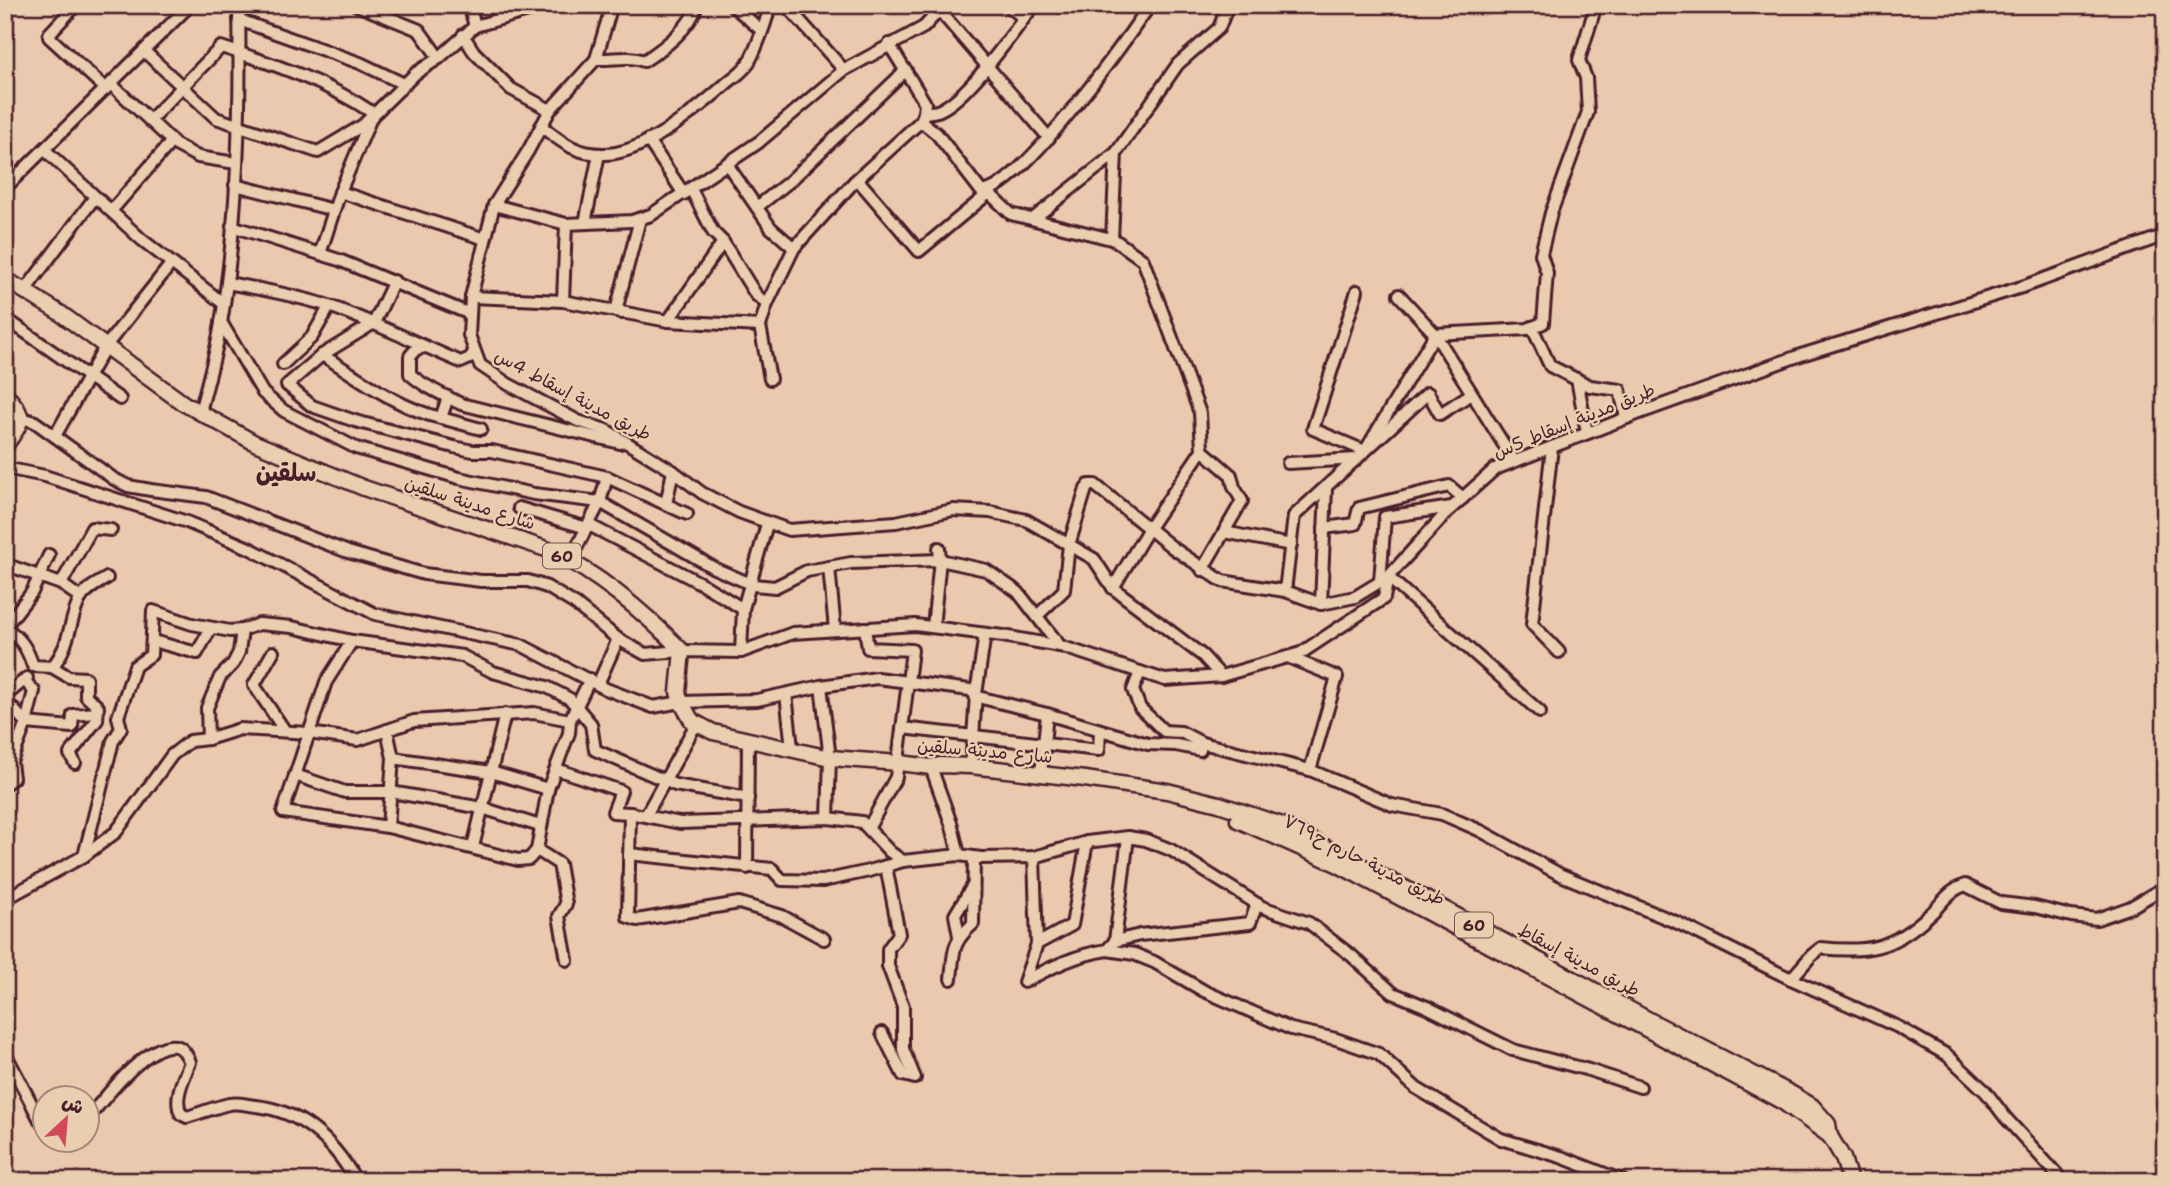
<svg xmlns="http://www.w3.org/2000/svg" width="2170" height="1186" font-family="'Shantell Sans','Playpen Sans Arabic',sans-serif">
<rect width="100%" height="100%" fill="#ebc9af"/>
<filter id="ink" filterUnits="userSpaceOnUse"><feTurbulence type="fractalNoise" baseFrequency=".0143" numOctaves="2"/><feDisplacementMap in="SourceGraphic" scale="14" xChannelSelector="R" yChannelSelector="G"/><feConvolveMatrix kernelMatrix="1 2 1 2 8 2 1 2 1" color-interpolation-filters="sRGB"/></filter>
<g filter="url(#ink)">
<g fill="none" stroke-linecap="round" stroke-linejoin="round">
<g stroke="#4a1f2b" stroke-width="16">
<g id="minor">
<polyline points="76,5 49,34 49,37 106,89"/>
<polyline points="357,5 419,30 439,58"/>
<polyline points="469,5 475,26"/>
<polyline points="612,5 596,59 550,110 528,151 494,205 471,297 469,335 480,365 508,384 578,421 606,430 673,471 702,493 739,512 789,530 896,522 953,510 990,512 1026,520 1094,559 1113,588 1203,656 1221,676"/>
<polyline points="732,5 761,30"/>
<polyline points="786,5 844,70"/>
<polyline points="1007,5 1024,18"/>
<polyline points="939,10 1049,138"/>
<polyline points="239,20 360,63 404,84"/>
<polyline points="463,35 474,52 511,89 550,110"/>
<polyline points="144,51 216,118 318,152 363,125 416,73 439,58 475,26 550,5"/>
<path d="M 596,59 C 613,60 628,55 644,61 C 664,48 690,29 697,5"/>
<polyline points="111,84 176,145 198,157 236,163"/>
<path d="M 924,113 C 929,112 936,112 940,110 C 969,97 1014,31 1034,5"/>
<path d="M 150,120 L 221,47 C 274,64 327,82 373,113 L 340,192 L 485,239"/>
<path d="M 921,121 L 937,134 L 981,191 C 1015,197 1128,37 1150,5"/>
<path d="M 541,126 C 562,142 575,154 603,154 C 643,155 698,109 727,83 C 733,78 742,72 747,65 C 755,53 767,20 770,5"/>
<polyline points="648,140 684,194"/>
<polyline points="45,150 141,239 224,304"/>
<polyline points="727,164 771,228 794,248"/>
<polyline points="858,180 919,251 989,193 1011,214 1115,240 1143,260 1200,413 1202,450 1149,528 1113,588"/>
<polyline points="235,185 334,210"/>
<polyline points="5,188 190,5"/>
<polyline points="691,189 713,232 723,242 756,295 767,304"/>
<polyline points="494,205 566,224 632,221 651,215 759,142 844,70 924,27 944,5"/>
<polyline points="757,207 790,181 906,70"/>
<polyline points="111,211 172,141"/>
<polyline points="1033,219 1116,153 1178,64 1219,28 1228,5"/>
<polyline points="585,223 599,154"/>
<polyline points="232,226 339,260 470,314"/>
<polyline points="1112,239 1116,153"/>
<polyline points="320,254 340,192"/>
<polyline points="394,281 374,323 322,355 287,385 312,406 355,421 454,447 473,451 492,451 607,477 687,514"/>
<path d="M 227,283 C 262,289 298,296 332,307 C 376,323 418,344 461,362 L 470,358 L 474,352"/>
<polyline points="1357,291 1313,429 1365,451 1428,393 1440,414 1471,394"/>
<polyline points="24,292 95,197"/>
<polyline points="1399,295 1435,334 1514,461"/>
<polyline points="471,297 563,301 668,321 760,326"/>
<polyline points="563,301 566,224"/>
<polyline points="622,313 617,307 640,219"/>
<polyline points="5,318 120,399"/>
<polyline points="668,321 723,242"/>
<polyline points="221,322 263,393 284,411 356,448 459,478 534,494 600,502 714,568 753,585 775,587 807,571 851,563 940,560 986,570 1018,592 1060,646"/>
<polyline points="1532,327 1550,366 1590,386 1620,390 1626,418"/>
<path d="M 425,347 L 416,349 L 410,356 L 410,374 C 424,387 444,395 461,404 L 620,443"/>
<path d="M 322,355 C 360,378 397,408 441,418 L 448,397"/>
<polyline points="283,364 312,337 329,307"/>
<polyline points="770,379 760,326 767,304 794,248 854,182 921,121 924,113 925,103 889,44"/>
<polyline points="1577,379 1587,433"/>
<path d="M 200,412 C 207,385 215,357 220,329 C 238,226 241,110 239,5"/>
<polyline points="22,418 35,422 114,479 128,486 151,490 206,497 348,552 424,574 481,581 528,581 547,587 575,604 618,639 645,654 682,651 741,652 793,633 915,625 1003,636 1060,646 1165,680 1221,676 1301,653 1384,598 1388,577 1447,512 1495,469 1637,414 1801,355 2025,286 2165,235"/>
<polyline points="441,418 481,429"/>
<polyline points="55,436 105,347 171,264"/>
<polyline points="1552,447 1532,624 1559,652"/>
<polyline points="1288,463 1357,459"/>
<polyline points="5,468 45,476 187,522 249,548 375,614 521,645 606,689 653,707 681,702 757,700 821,686 877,678 970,690 978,697 1047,714 1148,744 1176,745 1200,750 1202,743"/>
<polyline points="666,504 673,471"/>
<polyline points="519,508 587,528 591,526 704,585 743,609"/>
<polyline points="1324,528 1355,524 1359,508 1449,486 1463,498"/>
<polyline points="1224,532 1291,545"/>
<polyline points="570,560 600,502 607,477"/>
<polyline points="13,567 61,584 81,598"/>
<polyline points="829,567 835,630"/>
<polyline points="1202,570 1242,501 1234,487 1231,475 1202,450"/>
<polyline points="1380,581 1385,517 1452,507"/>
<polyline points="61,584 92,528 111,530"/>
<polyline points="1285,591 1294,516 1365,451 1435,334 1528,329 1543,323 1547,273 1541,254 1551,213 1588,112 1586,78 1579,60 1593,15 1594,5"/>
<polyline points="1321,604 1326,488"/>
<polyline points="1037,616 1064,590 1069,545 1086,489 1089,485 1095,485 1173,548 1222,581 1285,591 1321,604 1355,597 1388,577 1540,712"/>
<polyline points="5,627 32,592 49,555"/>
<polyline points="933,627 940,560 939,548"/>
<path d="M 5,628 C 21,638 27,648 33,666 L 52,667 L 69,677 L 86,678 L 86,696 L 98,707 L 97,720 L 70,754 L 75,763"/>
<polyline points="865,628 868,648 912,650 896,777 869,827"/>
<polyline points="153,641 197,653 211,628"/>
<polyline points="352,641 326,682 283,812 388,827 518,860 529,859 537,850"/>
<polyline points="273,652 254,685 285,731"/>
<polyline points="741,652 743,609 767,524"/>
<polyline points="1288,657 1337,677 1310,770"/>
<path d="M 52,667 C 71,645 68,623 80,599 C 86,589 97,584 107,578"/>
<polyline points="1140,672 1133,690 1140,708 1164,731 1181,732 1202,743 1310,770 1392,805 1442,814 1481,831 1561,875 1678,923 1791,979 1898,1027 1947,1055 1986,1092 2005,1117 2063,1181"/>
<polyline points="598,684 618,639"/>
<polyline points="821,686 830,758 828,818"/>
<polyline points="786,694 792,748"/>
<polyline points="5,696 27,678"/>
<polyline points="5,700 26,723 72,727 73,715 97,713"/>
<polyline points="902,728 1099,750 1100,731"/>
<polyline points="387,730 393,758 388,827"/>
<polyline points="208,739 207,708 220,677 233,664 239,652 242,630"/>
<polyline points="393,758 491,772 548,789"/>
<polyline points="971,766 976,694 985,634"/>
<polyline points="931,767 952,826 959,855"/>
<polyline points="556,769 621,791 613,812 630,813"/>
<polyline points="1041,774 1047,714"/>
<polyline points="295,775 345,792 391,792 482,808 540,826"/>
<polyline points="5,784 13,778 11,762 26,723 34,691 25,681"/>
<polyline points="646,815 696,724"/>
<path d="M 1087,842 L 1072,925 L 1037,944 L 1024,982 C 1051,967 1076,955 1107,950 L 1115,941 L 1140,935 L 1250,923 L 1257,904"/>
<polyline points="473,847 505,714"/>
<polyline points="629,854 772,869 782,880 823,881 869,871 903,861"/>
<polyline points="84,856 113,741 121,728 118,717 135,666 151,655 153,611 192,624 230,631 242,630 259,624 292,627 352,641 462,656 493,672 547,687 570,699 591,724 595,750 675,785 748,798"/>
<polyline points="1034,857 1037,944"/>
<polyline points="747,868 748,740"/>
<polyline points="5,899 84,856 116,832 172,755 190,741 208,739 240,729 309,733 358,740 414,721 534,713 570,720"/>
<polyline points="959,936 955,915 972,887"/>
<polyline points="824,939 782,916 739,903 637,920 628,917 630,813 680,823 828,818 862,822 890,852 903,861 959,855 981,858 1034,857 1087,842 1128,837 1146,840 1171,850 1262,907 1309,923 1352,956 1393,993 1427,1007 1513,1050 1589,1070 1640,1087"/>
<polyline points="1115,941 1128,837"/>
<polyline points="1107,950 1134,954 1154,962 1204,991 1291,1029 1336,1039 1379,1054 1416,1088 1501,1139 1561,1157 1623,1181"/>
<polyline points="567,960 559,916 566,904 559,864 537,850 548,789 569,733 570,720 590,679"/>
<path d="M 951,979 C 954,952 951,943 973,924 L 974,858"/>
<path d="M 1791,979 L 1811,956 L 1821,948 C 1868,953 1892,949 1928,916 C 1943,904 1946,892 1965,885 L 2001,903 L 2035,907 L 2071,916 L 2097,919 L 2131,907 L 2165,887"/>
<polyline points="882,1033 903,1075 915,1078 903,1049 903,1006 888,966 888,949 899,934 886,866"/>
<polyline points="5,1053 40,1120 46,1126"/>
<path d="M 88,1118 C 104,1099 148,1041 176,1046 C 184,1048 187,1056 190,1062 C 184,1078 173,1098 181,1114 L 187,1117 C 201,1113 215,1107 229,1104 C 237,1102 247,1105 256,1106 C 302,1111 334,1142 356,1181"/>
</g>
</g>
<g stroke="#4a1f2b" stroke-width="19">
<g id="major">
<path d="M 5,279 L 60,313 L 183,403 L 255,443 L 364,488 L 552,551 C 599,575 645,613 682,651 L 678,692 L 681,702 L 692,721 L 713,732 L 830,758 L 900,763 L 931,767 L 940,765 L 971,766 L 1085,779 L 1167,791 L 1219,804 L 1282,825 L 1422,897 L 1651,1021 L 1792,1094 L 1812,1106 L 1828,1124 L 1830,1136 L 1843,1158 L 1850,1181"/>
<path d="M 5,394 C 27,417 23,421 5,446"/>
<polyline points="1238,820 1337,864 1783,1102 1830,1136"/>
</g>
</g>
<use href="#minor" stroke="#e9ceb0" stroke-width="10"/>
<use href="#major" stroke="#e9ceb0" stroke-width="14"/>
</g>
</g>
<g text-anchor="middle" stroke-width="5" stroke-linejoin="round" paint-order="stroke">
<g fill="#e9ceb0" stroke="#7a5453" stroke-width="2">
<rect x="543" y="543.5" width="38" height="25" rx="5"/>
<rect x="1455" y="912.5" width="38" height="25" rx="5"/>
</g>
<g font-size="16" font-weight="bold" fill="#4a1f2b">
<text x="562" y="562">60</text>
<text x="1474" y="931">60</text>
</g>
<g font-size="18" fill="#4a1f2b" stroke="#e9ceb0">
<text transform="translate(573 395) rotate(28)" y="6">طريق مدينة إسقاط 4س</text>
<text transform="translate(1574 421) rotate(-22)" y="6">طريق مدينة إسقاط 5س</text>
<text transform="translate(470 503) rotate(18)" y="6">شارع مدينة سلقين</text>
<text transform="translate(985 751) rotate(5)" y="6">شارع مدينة سلقين</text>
<text transform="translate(1364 860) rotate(27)" y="6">طريق مدينة حارم ح٧٦٩</text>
<text transform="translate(1579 960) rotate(28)" y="6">طريق مدينة إسقاط</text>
</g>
<g font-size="24" font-weight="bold" fill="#4a1f2b" stroke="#e9ceb0">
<text x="286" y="481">سلقين</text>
</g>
</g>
<rect width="2170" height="1186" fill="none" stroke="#e9ceb0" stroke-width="28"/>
<rect x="14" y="14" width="2142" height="1158" fill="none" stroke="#4a1f2b" stroke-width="2.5" filter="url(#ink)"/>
<g transform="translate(66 1119) rotate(26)"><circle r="33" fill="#e9ceb0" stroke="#a9887b" stroke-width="2"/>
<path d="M0-5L12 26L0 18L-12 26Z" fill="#d1495b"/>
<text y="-10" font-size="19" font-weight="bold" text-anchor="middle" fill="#4a1f2b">ش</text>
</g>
</svg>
